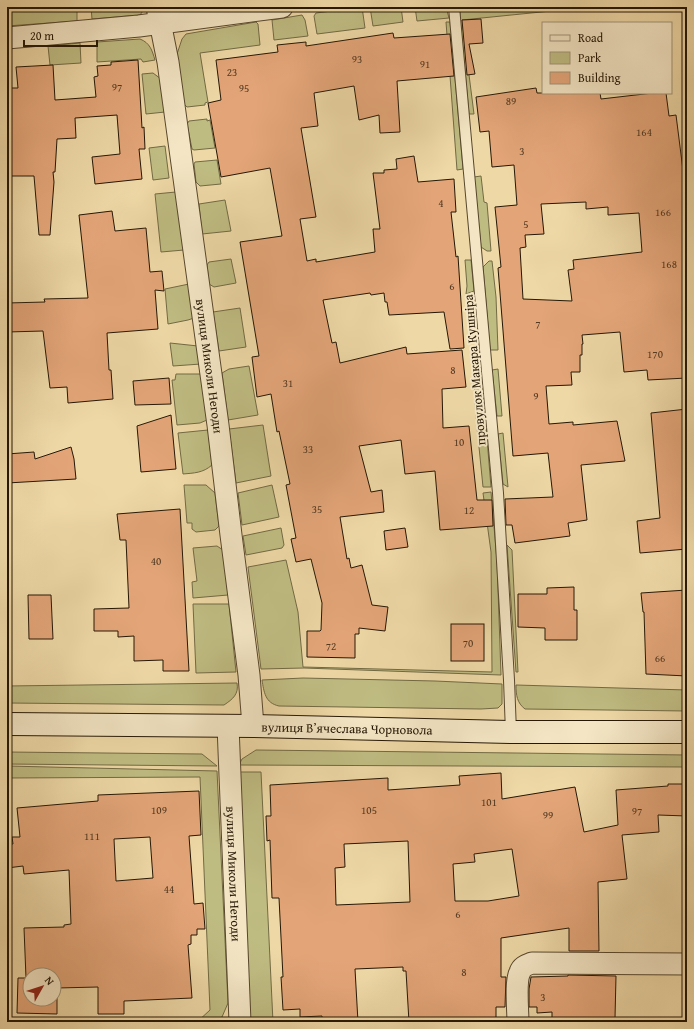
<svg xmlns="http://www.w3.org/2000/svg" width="694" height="1029" font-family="'Gentium Book Plus',serif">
<rect width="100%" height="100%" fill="#eed8a6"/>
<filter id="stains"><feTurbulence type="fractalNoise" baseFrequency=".005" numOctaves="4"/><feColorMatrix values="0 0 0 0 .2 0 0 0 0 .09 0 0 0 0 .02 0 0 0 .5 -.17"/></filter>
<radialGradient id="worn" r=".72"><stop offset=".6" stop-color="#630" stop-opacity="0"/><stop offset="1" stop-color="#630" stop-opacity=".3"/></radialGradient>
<g fill="#bfbc82" stroke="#726a44">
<polygon points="7,7 77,7 77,21 7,26"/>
<polygon points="91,7 145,7 145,8 140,15 92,19"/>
<polygon points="362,7 365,28 317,34 314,16 316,13"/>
<polygon points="370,7 401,7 403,22 373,26"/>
<polygon points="415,7 446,7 449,18 417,21"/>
<polygon points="460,7 551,7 551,11 462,20 474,114 469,114 460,18"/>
<polygon points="561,7 622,7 562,11"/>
<polygon points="302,15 305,20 308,36 274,40 272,20"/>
<polygon points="256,22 258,24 260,45 200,53 208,102 205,103 205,105 187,107 184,104 177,54 182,39 186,34"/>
<polygon points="446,22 450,22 463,169 457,170"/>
<path d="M 140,39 C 150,43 152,50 155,60 L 143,62 L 141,59 L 97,62 L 97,42 Z"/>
<polygon points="80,43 81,63 50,65 48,46"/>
<polygon points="153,73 161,79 165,112 146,114 142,74"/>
<polygon points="207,119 207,121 210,120 215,148 194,150 192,149 187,124 189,121"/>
<polygon points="165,146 169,178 153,180 149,148"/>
<polygon points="217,160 221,184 200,186 196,182 194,164 195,162"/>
<polygon points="481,176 484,202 487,203 491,251 487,251 481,247 474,177"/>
<polygon points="176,192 184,250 161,252 155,194"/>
<polygon points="225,200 231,231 202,234 199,204"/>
<polygon points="231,259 236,283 214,287 209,284 207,265 209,262"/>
<polygon points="465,260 471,260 474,291 466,294 467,286"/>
<polygon points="489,261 492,261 496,297 498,350 490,350 483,267"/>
<polygon points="189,284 194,318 188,320 168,324 165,289"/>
<polygon points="240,308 246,347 219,351 213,312"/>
<polygon points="170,343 198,346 201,364 173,366"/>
<polygon points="479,350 485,419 476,419 472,351"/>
<polygon points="249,366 258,415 228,420 222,373 229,369"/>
<polygon points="498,369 502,416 497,416 492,370"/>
<polygon points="176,374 202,374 207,420 200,423 177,425 172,380 175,380"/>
<polygon points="263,425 271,476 236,483 229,429"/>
<polygon points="477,427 486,427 491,487 483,487"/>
<path d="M 208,430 L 212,465 C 203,473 194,473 183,474 L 178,433 Z"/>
<polygon points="503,433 508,487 503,484 498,434"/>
<polygon points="184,485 206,485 215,493 219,526 215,530 196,532 192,529 192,523 187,523"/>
<polygon points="272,485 279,517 242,525 238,493"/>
<polygon points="491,492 497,561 501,675 304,668 261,669 248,567 286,560 298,612 303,667 492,672 491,552 483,493"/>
<polygon points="281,528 284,545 282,548 246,555 243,536"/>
<polygon points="507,545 512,550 518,672 516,672"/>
<polygon points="217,546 223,550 228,595 193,598 192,582 197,581 193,548"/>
<polygon points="193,604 229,604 236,672 196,673"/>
<path d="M 303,678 L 435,681 L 502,684 L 502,704 L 498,708 L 481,709 L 279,706 C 265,703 264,692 262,680 Z"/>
<path d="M 237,683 C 239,694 233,699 224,705 L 7,703 L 7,686 Z"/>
<path d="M 516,685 L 687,690 L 687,711 L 525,709 C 517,703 516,695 516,685 Z"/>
<polygon points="256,750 687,755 687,767 239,765 242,759"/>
<polygon points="7,752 202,754 217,766 7,764"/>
<polygon points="7,766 217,771 228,1003 222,1017 211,1022 197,1022 210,1010 200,777 7,778"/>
<polygon points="239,772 261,772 273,1022 250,1022"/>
</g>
<g fill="#e3a578" stroke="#251705" fill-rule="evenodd">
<polygon points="481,19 483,43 469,44 475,74 467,75 462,20"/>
<polygon points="393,33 394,38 450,34 454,76 397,81 400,132 380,133 379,115 359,120 354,86 314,93 318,126 301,128 316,217 300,219 307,261 316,259 316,262 375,252 373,229 380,229 373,173 384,173 384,170 397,169 396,159 414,156 418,182 454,179 456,212 451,212 456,257 458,256 464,348 450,349 444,312 389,315 387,302 385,302 384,293 371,295 370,293 323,300 332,343 336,342 340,363 406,347 407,354 462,350 466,387 442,389 443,428 469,426 477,500 492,500 493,526 440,530 435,471 405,474 401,440 359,446 371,492 382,490 384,512 340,517 347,559 349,558 351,568 362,565 372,605 388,607 385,631 359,628 359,634 355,634 355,658 307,657 307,631 320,631 321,630 322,603 311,559 296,562 291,539 296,538 286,485 290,484 279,431 277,432 271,394 257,397 252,357 259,356 240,242 282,236 270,168 221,177 208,103 221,100 216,60 278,52 277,45 306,42 306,46"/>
<polygon points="138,60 142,128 144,127 145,149 139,149 142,179 95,184 92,157 120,154 117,115 75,118 76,138 57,139 55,172 53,172 54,182 50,235 39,235 34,176 11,176 10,152 7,152 7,88 18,88 16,67 53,65 55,100 96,97 94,77 98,76 97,66 111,65 111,62"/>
<path d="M 536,88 L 537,93 L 600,93 L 601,99 L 653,93 L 666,93 L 669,116 L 676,115 L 687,202 L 687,378 L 648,380 L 647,370 L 624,372 L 620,332 L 582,335 L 583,344 L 582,344 L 582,355 L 580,355 L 580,372 L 571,372 L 572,385 L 546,386 L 549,424 L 573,422 L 573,425 L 617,421 L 625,461 L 581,465 L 587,520 L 568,523 L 570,536 L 515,543 L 512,525 L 506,525 L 505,499 L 553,497 L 548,453 L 513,456 L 498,268 L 501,267 L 495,207 L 517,205 L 514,165 L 492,167 L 489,131 L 480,132 L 476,97 ZM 586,202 L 586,209 L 608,207 L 608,215 L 639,213 L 642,252 L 573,260 L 574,269 L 568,270 L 572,301 L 523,299 L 520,248 L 526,247 L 525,235 L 544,234 L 541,204 Z"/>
<polygon points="112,211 115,231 146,228 150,272 162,271 164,291 155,290 158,329 107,333 109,370 111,370 113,399 68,403 67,387 50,388 43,331 7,332 7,303 45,302 44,299 88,298 79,215"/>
<polygon points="169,378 171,404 135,405 133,381"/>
<polygon points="687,409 687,549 640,553 637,521 660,518 651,413"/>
<polygon points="171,415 176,469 141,472 137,426"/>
<polygon points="71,447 74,459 76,479 7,483 7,454 34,452 35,459"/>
<polygon points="180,509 189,671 163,671 163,660 134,661 134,636 118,637 118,631 94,631 94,609 129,608 126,540 120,540 117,514"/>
<polygon points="405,528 408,547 386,550 384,531"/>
<polygon points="574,587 574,610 577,610 577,640 545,640 545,628 518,627 518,594 547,594 547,588"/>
<polygon points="687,590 687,676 646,674 644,612 643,612 641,593"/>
<polygon points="28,595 51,595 53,639 29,639"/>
<rect x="451" y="624" width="33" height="37"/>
<path d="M 501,773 L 502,799 L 575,787 L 584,832 L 618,825 L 616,790 L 668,786 L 668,784 L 687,784 L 687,816 L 658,815 L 659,832 L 622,835 L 627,879 L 598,882 L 599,951 L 569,951 L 569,928 L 501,938 L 501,977 L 506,977 L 505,1007 L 496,1007 L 496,1022 L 409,1022 L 406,971 L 403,971 L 403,967 L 355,969 L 358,1022 L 322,1022 L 322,1016 L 300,1017 L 300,1009 L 283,1010 L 281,977 L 283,977 L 279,898 L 272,898 L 270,840 L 267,841 L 266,816 L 271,816 L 270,785 L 388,778 L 388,790 L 460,785 L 459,776 ZM 408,841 L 410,902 L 336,905 L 335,868 L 345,867 L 344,844 ZM 512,849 L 519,896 L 488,901 L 455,901 L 453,864 L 475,862 L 474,854 Z"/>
<path d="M 199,791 L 201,835 L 189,836 L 194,904 L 203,903 L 205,929 L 197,929 L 197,935 L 191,935 L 191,944 L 188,945 L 192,998 L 124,1001 L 124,1014 L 98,1014 L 98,987 L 57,988 L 57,1014 L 17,1013 L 18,978 L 26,978 L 24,928 L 64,927 L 64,925 L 71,924 L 69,870 L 24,874 L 23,866 L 7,868 L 7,844 L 13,844 L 12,837 L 20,837 L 17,808 L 98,801 L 98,795 ZM 150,837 L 153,878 L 116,881 L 114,839 ZM 30,975 L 54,975 L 54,999 L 30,999 Z"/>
<polygon points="568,975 616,976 615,1018 552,1019 552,1012 537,1013 537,1007 529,1007 529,989 531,977 568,976"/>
</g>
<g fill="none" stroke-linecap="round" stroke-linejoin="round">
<g stroke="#57472d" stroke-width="12">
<polyline id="lane" points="454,7 498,493 509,680 511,732"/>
</g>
<g stroke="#57472d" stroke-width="23">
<g id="street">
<path id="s1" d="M 157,7 L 168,62 L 218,425 L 231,535 L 249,675 L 253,726"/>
<polyline points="7,38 139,26 282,7"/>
<path id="s2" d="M 228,726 L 240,1022"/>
<path d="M 518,1022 C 518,1011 515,981 520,972 C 522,966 527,965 532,963 L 687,964"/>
</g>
</g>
<g stroke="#251705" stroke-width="24">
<polyline id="secondary" points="7,724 253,726 511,732 687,732"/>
</g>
<use href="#lane" stroke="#f4e6c5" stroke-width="10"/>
<use href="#street" stroke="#f4e6c5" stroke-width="21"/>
<use href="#secondary" stroke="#f4e6c5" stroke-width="22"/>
</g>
<g text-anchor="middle" stroke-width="4" stroke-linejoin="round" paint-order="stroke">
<g font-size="11" fill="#543a22">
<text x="357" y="63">93</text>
<text x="425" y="68">91</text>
<text x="232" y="76">23</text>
<text x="117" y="91">97</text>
<text x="244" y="92">95</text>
<text x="511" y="105">89</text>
<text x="644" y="136">164</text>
<text x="522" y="155">3</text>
<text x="441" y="207">4</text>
<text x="663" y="216">166</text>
<text x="526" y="228">5</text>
<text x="669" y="268">168</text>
<text x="452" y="290">6</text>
<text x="538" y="328">7</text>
<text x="655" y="358">170</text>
<text x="453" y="374">8</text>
<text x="288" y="387">31</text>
<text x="536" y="400">9</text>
<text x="459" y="446">10</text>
<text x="308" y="453">33</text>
<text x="317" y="513">35</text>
<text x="469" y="514">12</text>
<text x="156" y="565">40</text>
<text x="468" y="647">70</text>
<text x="331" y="650">72</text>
<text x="660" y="662">66</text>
<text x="489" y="806">101</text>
<text x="159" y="814">109</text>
<text x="369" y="814">105</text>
<text x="637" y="815">97</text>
<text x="548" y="819">99</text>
<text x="92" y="840">111</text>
<text x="169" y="893">44</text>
<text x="458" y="918">6</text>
<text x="464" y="976">8</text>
<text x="543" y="1001">3</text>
</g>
<g font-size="13" fill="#251705" stroke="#f4e6c5">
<text dy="5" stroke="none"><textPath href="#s1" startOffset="363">вулиця Миколи Негоди</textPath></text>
<text transform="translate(474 370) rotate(-95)" y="5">провулок Макара Кушніра</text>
<text transform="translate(347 728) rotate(1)" y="5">вулиця Вʼячеслава Чорновола</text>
<text dy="5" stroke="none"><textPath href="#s2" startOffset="148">вулиця Миколи Негоди</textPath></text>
</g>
</g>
<rect width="694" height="1029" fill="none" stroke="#eed8a6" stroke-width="24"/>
<rect x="8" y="8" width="678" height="1013" fill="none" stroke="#251705" stroke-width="2"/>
<rect x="12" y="12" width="670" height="1005" fill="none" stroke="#251705"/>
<rect x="542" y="22" width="130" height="72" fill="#f4e6c5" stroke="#a19378"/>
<rect x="550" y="35" width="20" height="6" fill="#f4e6c5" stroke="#a19378"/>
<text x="578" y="42" font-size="12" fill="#251705">Road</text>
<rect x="550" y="52" width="20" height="12" fill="#bfbc82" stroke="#a19378"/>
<text x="578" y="62" font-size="12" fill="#251705">Park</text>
<rect x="550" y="72" width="20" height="12" fill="#e3a578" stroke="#a19378"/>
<text x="578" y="82" font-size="12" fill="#251705">Building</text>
<g transform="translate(42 987) rotate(51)"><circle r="19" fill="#f4e6c5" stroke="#a19378"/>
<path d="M0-3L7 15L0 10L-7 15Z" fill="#8f2418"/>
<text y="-6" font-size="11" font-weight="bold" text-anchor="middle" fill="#251705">N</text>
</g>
<path d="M24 40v6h73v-6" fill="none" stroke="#251705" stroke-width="2"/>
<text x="30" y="40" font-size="12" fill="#251705" stroke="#f4e6c5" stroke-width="3" paint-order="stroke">20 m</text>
<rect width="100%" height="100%" filter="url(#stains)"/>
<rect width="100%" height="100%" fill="url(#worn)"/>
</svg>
